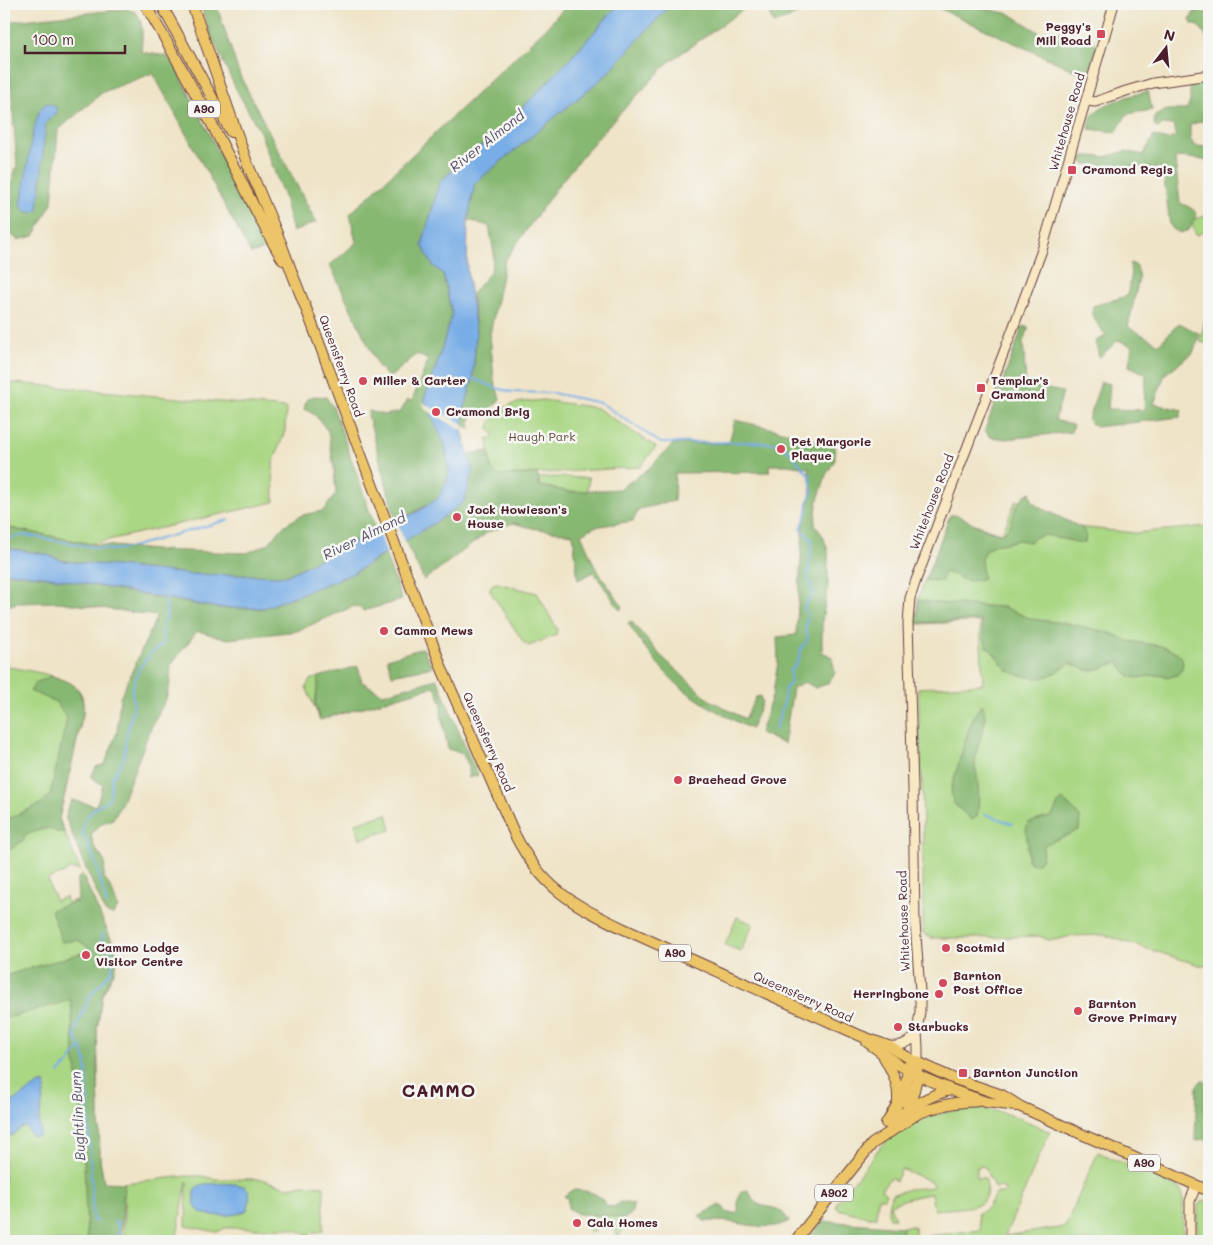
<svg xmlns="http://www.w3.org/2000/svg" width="1213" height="1245" font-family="Mali,sans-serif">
<rect width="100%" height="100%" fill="#f6f6f2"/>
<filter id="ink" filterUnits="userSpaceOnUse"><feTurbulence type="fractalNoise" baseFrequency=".02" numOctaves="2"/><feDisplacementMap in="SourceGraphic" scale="10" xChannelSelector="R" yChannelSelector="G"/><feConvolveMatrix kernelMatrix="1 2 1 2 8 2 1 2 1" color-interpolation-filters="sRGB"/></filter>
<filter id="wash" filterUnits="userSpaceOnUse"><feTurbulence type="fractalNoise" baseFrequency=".0096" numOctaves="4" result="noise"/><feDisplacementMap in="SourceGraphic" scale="20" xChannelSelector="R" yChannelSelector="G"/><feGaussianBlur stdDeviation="1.12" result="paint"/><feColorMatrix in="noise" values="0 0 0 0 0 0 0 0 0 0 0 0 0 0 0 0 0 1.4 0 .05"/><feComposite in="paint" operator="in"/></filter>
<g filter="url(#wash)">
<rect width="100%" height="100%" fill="#efe4c8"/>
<g fill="#aad784" stroke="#7a7b58">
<polygon points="1209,214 1209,230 1196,235 1191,221"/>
<polygon points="1207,310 1209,311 1209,344 1200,342"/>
<polygon points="4,382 286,408 285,431 273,463 274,502 91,544 4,527"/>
<path d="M 543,400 L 597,408 L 656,447 L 640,467 L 499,476 L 491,468 L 488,438 L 491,439 L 494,435 L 489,428 C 490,422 493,418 497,414 C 509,401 526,402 543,400 Z"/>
<polygon points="557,477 589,478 587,491 571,492 540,486 538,478"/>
<polygon points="1016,500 1078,527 1135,533 1209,526 1209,965 1199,965 1104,935 1071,936 1055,940 1048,940 1039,936 977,938 931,938 923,933 923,819 918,688 983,684 980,622 916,624 918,598 951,515 1002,534"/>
<polygon points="497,583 537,593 557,629 556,635 529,646 524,643 490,591 490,587 493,584"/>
<path d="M 4,666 C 22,670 70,675 80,692 C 84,698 83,707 83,714 L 59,819 L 80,870 L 68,869 L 66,872 L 48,879 L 51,893 L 53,893 L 55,901 L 65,897 L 67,903 L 75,900 L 75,902 L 91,896 L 115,948 L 118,959 L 114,972 L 102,995 L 97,1029 L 100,1160 L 104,1182 L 106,1241 L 4,1241 Z"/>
<polygon points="319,677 315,704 320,720 306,687 310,680"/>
<polygon points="387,814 391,830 360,839 355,823"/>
<polygon points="737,917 753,924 741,951 725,945"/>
<path d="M 971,1108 C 1001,1110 1019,1117 1046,1130 L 1050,1131 L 1005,1236 L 1065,1227 L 1098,1152 L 1179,1188 L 1183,1195 L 1183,1241 L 904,1241 L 903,1234 L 901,1234 L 903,1227 L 914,1226 L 916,1237 L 980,1230 L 978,1213 C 991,1209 989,1202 996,1193 L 1003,1193 L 1005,1190 L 1002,1187 L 997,1188 L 993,1187 L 992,1180 L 989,1178 L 986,1168 L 982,1166 L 977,1167 L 977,1178 L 985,1178 C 988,1186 988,1198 981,1203 C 974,1208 944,1209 934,1210 L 931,1194 C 916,1196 904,1199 890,1205 L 895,1218 L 889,1218 C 887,1210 888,1199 894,1193 L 894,1194 L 909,1189 L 933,1187 L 932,1182 L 901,1169 L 896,1182 L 891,1177 L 881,1189 L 886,1193 L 884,1198 L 878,1198 L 876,1217 L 869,1217 L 838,1209 L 836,1207 L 837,1202 C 847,1190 856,1178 866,1166 C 871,1160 875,1153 880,1147 C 905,1122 936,1112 971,1108 Z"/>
<polygon points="187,1176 202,1176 214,1179 261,1179 287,1187 302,1185 324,1186 323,1231 315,1232 308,1235 299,1231 289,1228 225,1228 217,1232 186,1226 187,1181 176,1241 124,1241 124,1183"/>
<polygon points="1206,1200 1209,1200 1209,1241 1197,1241 1198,1207 1199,1204"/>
<polygon points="592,1215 606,1215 620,1218 620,1222 627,1224 619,1236 615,1235 617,1231 610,1228 595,1227 595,1232 588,1232"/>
</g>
<g fill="#87b872" stroke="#686c4e">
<polygon points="200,4 216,4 240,76 316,222 293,232 284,197 260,132 235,87 211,35"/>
<polygon points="567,4 619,4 569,60 529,101 487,141 440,181 422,245 433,266 443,274 452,314 438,361 424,399 445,446 449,472 446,483 437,499 417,511 396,521 368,415 369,411 385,415 400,412 408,400 412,401 428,360 417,354 389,378 378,366 330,265 356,243 350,214 547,27"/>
<polygon points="671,4 751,4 669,62 605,129 560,183 505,260 490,334 494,380 500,399 486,415 473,408 470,422 470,429 464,425 463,415 473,378 476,332 472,294 491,271 494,253 489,226 468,220 475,183 605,76"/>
<polygon points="764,4 784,4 787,7 795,4 822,4 774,24"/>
<polygon points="930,4 975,4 982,8 1010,14 1040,33 1058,32 1086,42 1098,44 1091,68 1086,76"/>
<path d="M 126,9 C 130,10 135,11 137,14 C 144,22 142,43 141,52 L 167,56 L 176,68 L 267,248 L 251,254 L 153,73 L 103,92 L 58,130 L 52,203 L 34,236 L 18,240 L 4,229 L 4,206 L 17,165 L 11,86 L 4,86 L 4,22 Z"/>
<polygon points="1195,11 1207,13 1209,19 1209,41 1199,26 1192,24 1190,19"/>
<path d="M 1199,82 L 1207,94 L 1207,113 L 1202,121 L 1190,125 L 1190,139 L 1195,146 L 1209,147 L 1209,160 L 1179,157 L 1175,159 L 1180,203 C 1199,211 1199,212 1189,230 L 1180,233 L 1173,229 L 1170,225 L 1163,172 L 1160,168 L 1129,166 L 1115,170 L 1099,164 L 1086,164 L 1082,162 L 1080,158 L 1084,156 L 1106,157 L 1126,151 L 1143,155 L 1154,136 L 1168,140 L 1176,136 L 1175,128 L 1172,125 L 1164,124 L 1160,127 L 1157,128 L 1154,125 L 1155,116 L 1167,110 L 1186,110 L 1190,102 L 1190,84 Z"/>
<path d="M 1148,91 L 1152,110 L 1127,114 L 1116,132 L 1089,129 C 1090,126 1090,121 1091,118 C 1098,103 1134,95 1148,91 Z"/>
<polygon points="1130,263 1137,266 1139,278 1128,327 1159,344 1179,323 1200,334 1193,353 1165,374 1154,404 1182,410 1180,417 1095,427 1088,420 1101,382 1110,384 1108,409 1144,410 1146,374 1129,366 1132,346 1118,340 1099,358 1096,341 1106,336 1093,317 1093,306 1127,296 1131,278"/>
<polygon points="1023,326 1029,328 1023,341 1026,385 1063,392 1055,420 1073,425 1071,432 1006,439 990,437 985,430"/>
<polygon points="314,396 326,397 334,409 376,530 286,576 189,574 126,567 63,561 45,554 4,548 4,527 91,544 154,550 247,553 268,544 285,525 302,515 323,511 336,494 334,468 328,431 315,415 304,409 307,399"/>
<polygon points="735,420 799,435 835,446 835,460 826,475 817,503 815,525 823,536 828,551 828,585 822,621 822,652 832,657 835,673 827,684 815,688 805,682 793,688 784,744 760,733 773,693 778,662 777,637 796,635 803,528 810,499 811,488 809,468 787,465 770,465 769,472 675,473 674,501 639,509 633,521 594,527 581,534 595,567 623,607 620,610 594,572 578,580 573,534 532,528 513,523 488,532 424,580 405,541 473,473 468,454 489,451 491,468 499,476 537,473 540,486 571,492 619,489 647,470 673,444 729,443"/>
<path d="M 1030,492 L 1032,500 L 1037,506 L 1082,528 L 1086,534 L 1085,542 L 1082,543 L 1045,535 L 1036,537 L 1030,542 L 1018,540 L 1007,543 L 993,545 L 987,549 L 981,559 L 983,579 L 969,581 L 961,579 L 957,576 L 944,572 L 942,581 L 926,580 L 950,515 C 951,515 956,515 958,516 C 969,519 1002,545 1010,525 C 1015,512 1017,499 1030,492 Z"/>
<polygon points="385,554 402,600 363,611 362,609 354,606 297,631 228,639 197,631 171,665 170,683 166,699 152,725 121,804 113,819 102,823 91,834 94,847 105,862 104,877 112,891 118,907 113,915 105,912 82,859 66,819 67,809 72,800 96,806 103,785 91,777 96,767 105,764 117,732 120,698 157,616 59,602 17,603 4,607 4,572 49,577 218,608 264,608 352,574"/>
<path d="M 919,600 L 939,603 L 1003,607 L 1032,619 L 1072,624 L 1111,633 L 1128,641 L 1161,646 L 1178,653 L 1182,658 L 1183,664 L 1181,671 L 1177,675 L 1170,677 L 1157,675 L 1137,678 L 1131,677 L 1125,673 L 1119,662 L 1095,670 L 1089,671 L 1070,663 C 1050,676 1045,682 1020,675 C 1014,673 1008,672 1004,666 C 997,659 994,651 986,646 L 981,620 L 916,623 Z"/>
<path d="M 631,621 L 660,655 L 708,699 L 745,719 L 756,697 L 760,696 L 762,702 L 751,729 C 727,717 704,705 683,689 C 661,671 644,647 628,623 Z"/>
<polygon points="423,648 432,667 392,675 387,659"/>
<polygon points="358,666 362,682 383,694 437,679 468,754 478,775 469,778 469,766 462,753 448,749 441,714 442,705 435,686 320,720 315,704 319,677"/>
<path d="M 51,676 C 75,682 84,689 83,714 L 59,819 L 64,832 L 57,832 L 48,828 L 24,835 L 25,839 L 7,852 L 4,853 L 4,821 L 40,804 L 50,795 L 67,719 L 56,702 L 30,691 L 36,683 Z"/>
<path d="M 982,704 C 991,723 976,742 975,762 C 975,769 978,777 978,785 C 979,795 979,807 977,817 L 972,820 L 953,803 L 951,789 L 968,731 L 975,714 Z"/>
<polygon points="1063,800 1073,809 1080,817 1079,830 1044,845 1042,858 1038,863 1032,864 1027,860 1028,848 1026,830 1028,823 1052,816 1058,804"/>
<polygon points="82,874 115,948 118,959 114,972 102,995 97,1029 100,1160 104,1182 124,1183 121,1241 87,1241 82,1113 74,1052 71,1000 4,1019 4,976 92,950 78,940 62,942 51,910 78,901 77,880"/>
<polygon points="1202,1080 1209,1084 1209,1139 1195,1140 1197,1085"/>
<path d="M 573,1190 C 589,1191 598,1192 607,1206 L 614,1207 L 620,1202 L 633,1204 L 633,1208 L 631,1214 L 624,1219 L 606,1215 L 578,1214 L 568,1208 L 568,1200 L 564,1196 Z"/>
<path d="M 748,1190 C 751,1193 751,1197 754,1201 C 760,1208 774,1206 781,1211 C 784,1214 787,1218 789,1221 C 772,1231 749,1225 731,1222 C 722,1221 713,1221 704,1221 L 699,1216 C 707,1210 712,1212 718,1205 L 723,1207 L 727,1213 L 736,1213 L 738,1212 L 738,1199 L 741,1192 Z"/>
<polygon points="823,1221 903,1227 899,1241 882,1241 851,1239 831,1241 807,1241"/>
</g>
<g fill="#78ade6" stroke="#616688">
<polygon points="619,4 671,4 605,76 475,183 468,220 467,270 476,332 473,378 463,415 464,425 462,430 473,473 464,502 439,520 352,574 264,608 218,608 49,577 4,572 4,548 45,554 63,561 126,567 189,574 286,576 359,539 417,512 437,499 446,483 449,472 445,446 424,399 438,361 452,314 443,274 433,266 422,245 440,181 487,141 529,101 569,60"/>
<path d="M 46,103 L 56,107 L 57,113 L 46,122 C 42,151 42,181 38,210 L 32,213 L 25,211 L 21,206 L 32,136 L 39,111 Z"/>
<path d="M 40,1084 L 46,1084 L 39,1120 L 40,1131 L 39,1136 L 32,1136 L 25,1126 C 19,1128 16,1133 11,1136 L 5,1134 L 4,1131 L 4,1107 Z"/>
<path d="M 205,1184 C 214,1184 244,1181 248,1190 C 251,1196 249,1204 247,1210 C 240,1216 208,1218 200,1212 C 194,1208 191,1192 197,1187 C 200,1185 202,1185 205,1184 Z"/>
</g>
<g fill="#efe4c8">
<polygon points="422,402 464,425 462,430 426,410"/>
<polygon points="396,519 405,544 387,555 377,527"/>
</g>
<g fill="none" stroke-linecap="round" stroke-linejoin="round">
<g stroke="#78ade6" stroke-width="2">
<path d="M 472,378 L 496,388 L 512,392 L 552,393 L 601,403 L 661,443 L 752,442 L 783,444 L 810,476 L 812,492 L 808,501 L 807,513 L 801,529 L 812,540 L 808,576 L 813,592 L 811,598 L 807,601 L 804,607 L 808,616 L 805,630 L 808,636 L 807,642 L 801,647 C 801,657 798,664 790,671 L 791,683 L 785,688 C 785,702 780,717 775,730"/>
<polyline points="4,540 24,535 110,550 124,549 228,520"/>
<polyline points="985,814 1013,824"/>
<polyline points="107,905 96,863 83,834 83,826 87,816 94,809 108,800 110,796 112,778 124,758 127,732 134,705 132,693 134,683 140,667 151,653 163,644 162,630 166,619 166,600 167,598"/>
<polyline points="59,1073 70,1062 80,1048"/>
<path d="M 98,1221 L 93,1221 L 86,1061 L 81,1047 L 74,1034 C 79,1023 86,1000 94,991 C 101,982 115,973 113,959 C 113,953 105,944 102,939 L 103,933"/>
<polyline points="115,1222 118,1222 118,1241"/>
</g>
</g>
</g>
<g filter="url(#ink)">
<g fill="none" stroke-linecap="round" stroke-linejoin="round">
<g stroke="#633d43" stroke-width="11">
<g id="secondary">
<polyline points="1086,101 1095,102 1126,91 1153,83 1209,75"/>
<path d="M 889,1046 C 899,1047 905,1044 914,1038"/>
<polyline points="918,1062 918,1047 917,1032 920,1012 920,991 915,922 913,789 908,623 910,598 916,580 1012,331 1042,250 1114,4"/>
<polyline points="1190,1241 1190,1201 1196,1186"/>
</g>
</g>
<g stroke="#633d43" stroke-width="12">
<g id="primary">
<path d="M 145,4 C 176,57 205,110 233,165 C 250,197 264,230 283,260"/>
<polyline points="161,4 231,132"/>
<path d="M 192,4 L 246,160 L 281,243 L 294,278 L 309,316 L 372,484 L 443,671 L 515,835 C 542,888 572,904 624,929 L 861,1036 L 888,1046 L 911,1059 L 952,1078 L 1002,1095 L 1021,1107 L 1209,1191"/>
<polyline points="867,1042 897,1064 924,1078 952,1090 986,1102 1017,1106"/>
<path d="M 884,1057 C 892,1071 899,1084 898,1100"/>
<path d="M 904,1092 C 904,1100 907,1109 916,1111 C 924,1113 941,1105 950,1104 C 959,1102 969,1102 978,1101"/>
<polyline points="909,1110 916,1082 917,1068"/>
<polyline points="888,1121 904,1092 909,1065"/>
<path d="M 886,1123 C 908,1111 926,1095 951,1090"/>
<polyline points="795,1241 872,1144 917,1114 930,1109"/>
</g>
</g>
<use href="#secondary" stroke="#f8e8c3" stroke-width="9"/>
<use href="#primary" stroke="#edc569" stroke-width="10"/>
</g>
</g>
<g fill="#d1495b" stroke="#f6f6f2" stroke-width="2">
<rect x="1096" y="29" width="10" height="10" rx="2.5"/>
<rect x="1067" y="165" width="10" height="10" rx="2.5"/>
<circle cx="363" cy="381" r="5"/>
<rect x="976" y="383" width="10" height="10" rx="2.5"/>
<circle cx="436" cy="412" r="5"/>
<circle cx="781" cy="449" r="5"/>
<circle cx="457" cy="517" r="5"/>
<circle cx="384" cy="631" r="5"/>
<circle cx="678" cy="780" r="5"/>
<circle cx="946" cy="948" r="5"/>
<circle cx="86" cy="955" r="5"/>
<circle cx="943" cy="983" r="5"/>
<circle cx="939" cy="994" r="5"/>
<circle cx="1078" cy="1011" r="5"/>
<circle cx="898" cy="1027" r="5"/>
<rect x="958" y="1068" width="10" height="10" rx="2.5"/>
<circle cx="577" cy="1223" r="5"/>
</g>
<g text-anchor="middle" stroke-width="5" stroke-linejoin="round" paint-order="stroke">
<g fill="#f6f6f2" stroke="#7e6067" stroke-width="1">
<rect x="188" y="100.5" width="32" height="17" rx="4"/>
<rect x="659" y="944.5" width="32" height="17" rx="4"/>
<rect x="1128" y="1154.5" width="32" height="17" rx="4"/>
<rect x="815" y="1184.5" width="38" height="17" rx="4"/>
</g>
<g font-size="11" font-weight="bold" fill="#4a1f2b">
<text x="204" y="113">A90</text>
<text x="675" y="957">A90</text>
<text x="1144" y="1167">A90</text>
<text x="834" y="1197">A902</text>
</g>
<g font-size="12" font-weight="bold" fill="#4a1f2b" stroke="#f6f6f2" text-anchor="start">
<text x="1091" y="31" text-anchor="end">Peggy's<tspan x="1091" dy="14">Mill Road</tspan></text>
<text x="1082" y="174">Cramond Regis</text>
<text x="373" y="385">Miller &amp; Carter</text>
<text x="991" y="385">Templar's<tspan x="991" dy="14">Cramond</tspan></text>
<text x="446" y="416">Cramond Brig</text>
<text x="791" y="446">Pet Margorie<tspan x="791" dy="14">Plaque</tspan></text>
<text x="467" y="514">Jock Howieson's<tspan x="467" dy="14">House</tspan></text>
<text x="394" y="635">Cammo Mews</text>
<text x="688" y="784">Braehead Grove</text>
<text x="96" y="952">Cammo Lodge<tspan x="96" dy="14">Visitor Centre</tspan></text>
<text x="956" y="952">Scotmid</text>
<text x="953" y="980">Barnton<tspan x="953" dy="14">Post Office</tspan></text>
<text x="929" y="998" text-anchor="end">Herringbone</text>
<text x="1088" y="1008">Barnton<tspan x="1088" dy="14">Grove Primary</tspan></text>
<text x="908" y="1031">Starbucks</text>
<text x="973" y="1077">Barnton Junction</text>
<text x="587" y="1227">Cala Homes</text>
</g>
<g font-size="12" fill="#4a1f2b" stroke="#f6f6f2">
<text transform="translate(1067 122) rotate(-74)" y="4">Whitehouse Road</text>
<text transform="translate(341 366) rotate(70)" y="4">Queensferry Road</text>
<text transform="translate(932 502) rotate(-69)" y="4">Whitehouse Road</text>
<text transform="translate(488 742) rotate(66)" y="4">Queensferry Road</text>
<text transform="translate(904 921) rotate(-92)" y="4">Whitehouse Road</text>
<text transform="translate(803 997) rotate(24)" y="4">Queensferry Road</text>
</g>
<g font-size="12" fill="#624d41" stroke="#f6f6f2">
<text x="542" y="441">Haugh Park</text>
</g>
<g font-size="14" font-style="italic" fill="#5a516c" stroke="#f6f6f2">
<text transform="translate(487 141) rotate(-38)" y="5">River Almond</text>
<text transform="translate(364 536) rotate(-26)" y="5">River Almond</text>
<text transform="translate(78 1116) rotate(-93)" y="5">Bughtlin Burn</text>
</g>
<g font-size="18" font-weight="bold" letter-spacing="1" fill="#4a1f2b" stroke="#f6f6f2">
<text x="439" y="1097">CAMMO</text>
</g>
</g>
<rect width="1213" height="1245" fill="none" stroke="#f6f6f2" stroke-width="20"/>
<g transform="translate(1166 48) rotate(16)" stroke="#f6f6f2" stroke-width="4" paint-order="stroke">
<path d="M0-4L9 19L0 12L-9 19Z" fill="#4a1f2b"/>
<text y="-8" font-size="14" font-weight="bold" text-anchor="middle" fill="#4a1f2b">N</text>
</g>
<path d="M25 45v8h100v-8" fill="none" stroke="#4a1f2b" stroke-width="2.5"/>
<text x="32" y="45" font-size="15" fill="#4a1f2b" stroke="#f6f6f2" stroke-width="4" paint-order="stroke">100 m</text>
</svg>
